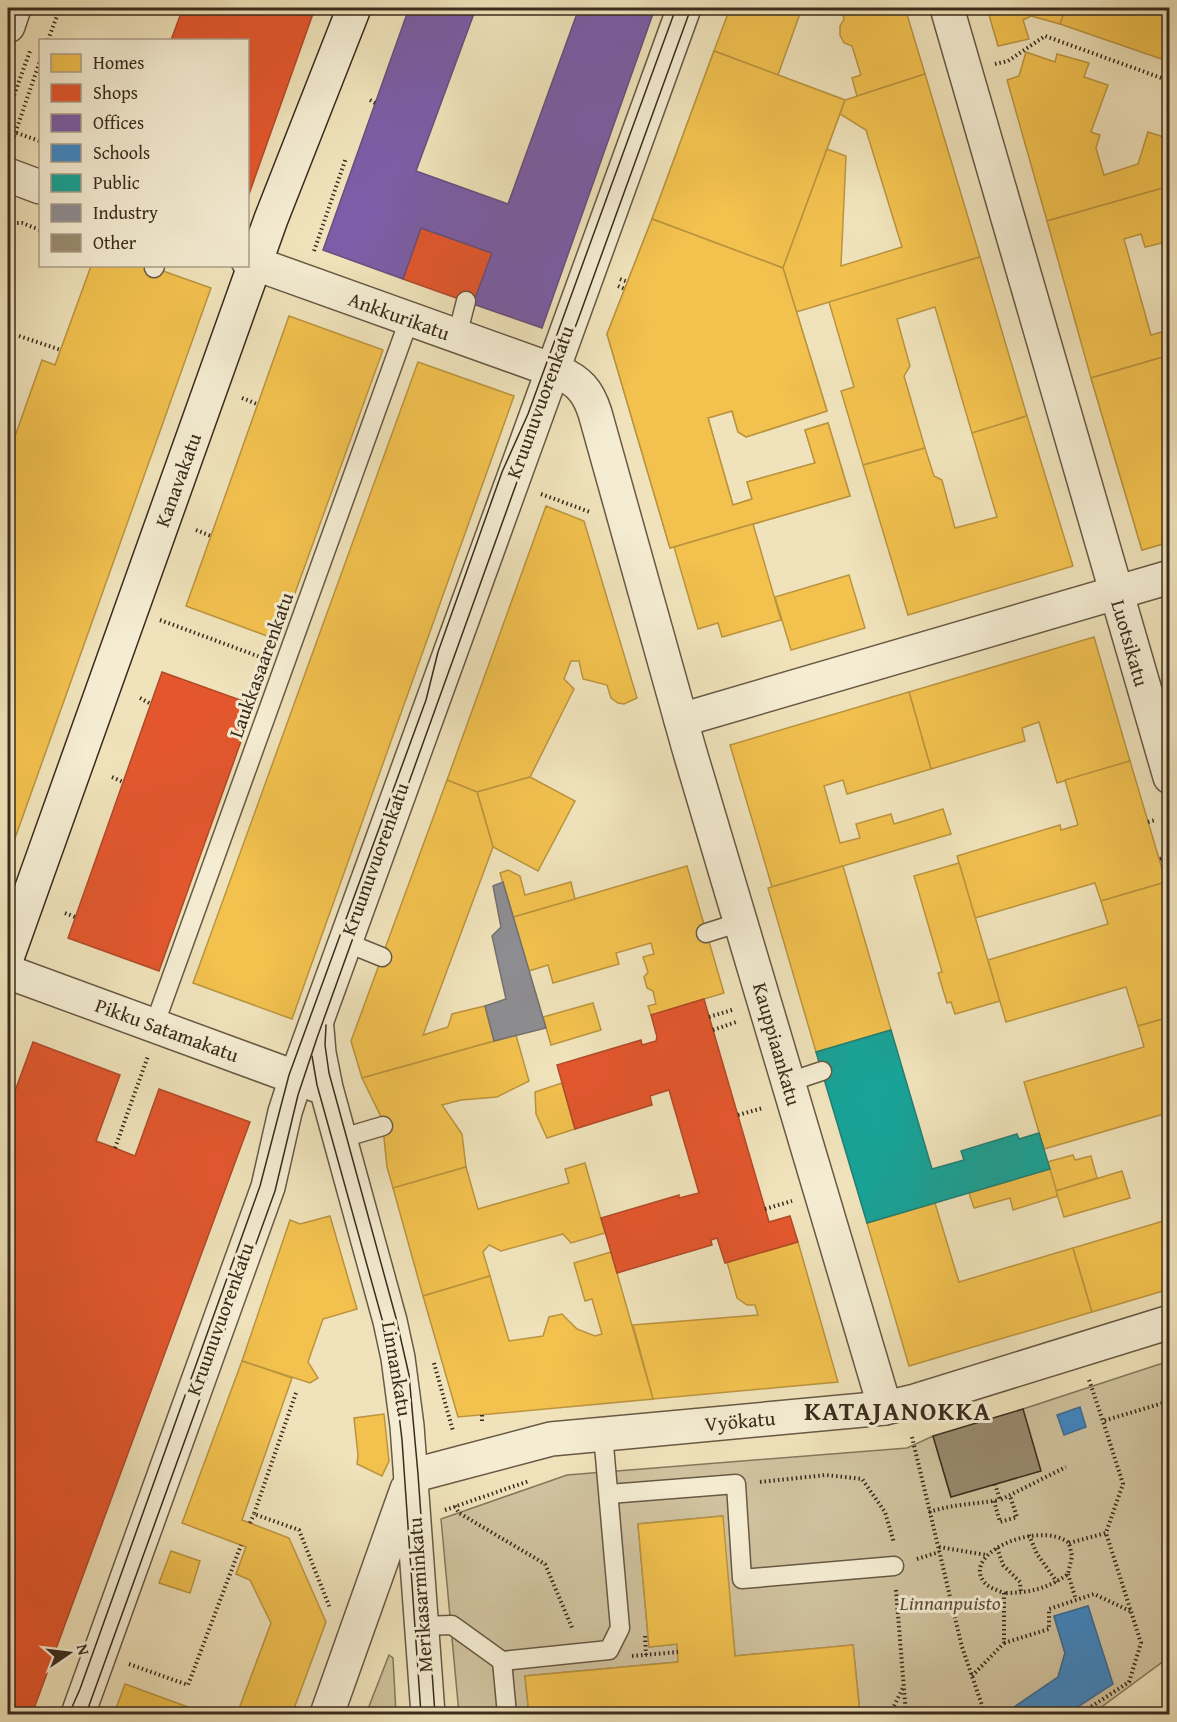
<svg xmlns="http://www.w3.org/2000/svg" width="1177" height="1722" font-family="'Gentium Book Plus',serif">
<rect width="100%" height="100%" fill="#f0e3bb"/>
<filter id="stains"><feTurbulence type="fractalNoise" baseFrequency=".00333" numOctaves="4"/><feColorMatrix values="0 0 0 0 .2 0 0 0 0 .09 0 0 0 0 .02 0 0 0 .5 -.17"/></filter>
<radialGradient id="worn" r=".72"><stop offset=".6" stop-color="#630" stop-opacity="0"/><stop offset="1" stop-color="#630" stop-opacity=".3"/></radialGradient>
<g fill="#d1c4a0" stroke="#86785e" stroke-width="1.5">
<polygon points="1169,1361 1169,1657 1092,1714 1067,1714 1112,1683 1088,1606 1054,1617 1065,1653 1058,1677 1004,1714 860,1714 853,1645 735,1656 722,1516 638,1524 649,1647 677,1644 678,1662 525,1676 529,1714 459,1714 441,1519 567,1475 907,1448 933,1436 951,1497 1023,1409"/>
<polygon points="389,1655 393,1658 396,1714 366,1714"/>
</g>
<g fill="#f2c14e" stroke="#bb943f" stroke-width="1.5" fill-rule="evenodd">
<polygon points="730,8 802,8 778,75 714,51"/>
<polygon points="841,8 905,8 925,74 857,96 852,78 861,75 852,46 844,43 840,35 840,26 844,19"/>
<polygon points="987,8 1066,8 1060,24 1031,16 1023,20 1029,39 998,46"/>
<polygon points="1066,8 1170,8 1170,62 1060,24"/>
<path d="M 714,51 L 845,100 L 783,268 L 652,219 ZM 773,108 L 809,121 L 766,236 L 730,223 Z"/>
<polygon points="714,51 845,100 783,268 652,219"/>
<polygon points="1026,52 1055,62 1057,54 1089,63 1084,77 1108,85 1091,132 1100,135 1096,148 1104,175 1138,164 1148,132 1170,139 1170,186 1047,221 1007,80 1019,76"/>
<polygon points="925,74 980,257 796,312 783,268 827,149 846,156 841,266 902,247 866,130 840,114 845,100"/>
<polygon points="1170,186 1170,241 1145,247 1141,234 1124,239 1151,335 1169,330 1167,318 1170,317 1170,355 1091,378 1047,221"/>
<path d="M 652,219 L 783,268 L 827,411 L 746,437 L 738,432 L 732,411 L 708,418 L 733,505 L 752,499 L 747,482 L 815,463 L 805,430 L 828,423 L 850,496 L 670,548 L 607,334 ZM 721,270 L 733,274 L 738,284 L 762,294 L 778,350 L 762,355 L 760,345 L 715,356 L 720,372 L 711,374 L 699,365 L 693,353 L 718,292 L 713,280 L 714,273 Z"/>
<polygon points="652,219 783,268 827,411 746,437 738,432 732,411 708,418 733,505 752,499 747,482 815,463 805,430 828,423 850,496 670,548 607,334"/>
<polygon points="980,257 1027,416 972,433 935,307 897,319 910,366 904,376 925,448 863,465 841,391 854,387 829,302"/>
<polygon points="91,266 149,266 211,288 8,858 8,456 42,360 55,365"/>
<polygon points="289,316 383,350 278,640 186,606"/>
<polygon points="1170,355 1170,381 1163,383 1170,400 1170,423 1168,424 1170,542 1142,550 1091,378"/>
<polygon points="1170,355 1170,542 1142,550 1091,378"/>
<polygon points="418,362 514,396 292,1019 193,983"/>
<polygon points="1027,416 1073,566 908,615 863,465 925,448 934,476 942,480 955,528 997,517 972,433"/>
<polygon points="546,506 584,521 637,698 624,704 618,703 611,698 607,685 583,679 579,661 571,661 564,679 574,689 530,777 477,792 447,780"/>
<polygon points="753,524 781,620 722,637 718,623 698,629 674,547"/>
<polygon points="849,575 865,628 791,650 775,597"/>
<polygon points="1094,637 1130,761 1057,783 1039,722 1022,728 1025,741 931,769 909,692"/>
<polygon points="909,692 931,769 847,794 843,780 824,786 840,843 860,838 856,824 891,814 894,824 943,809 951,834 772,887 730,745"/>
<polygon points="1130,761 1166,882 1101,901 1095,883 975,918 957,856 1060,825 1061,830 1078,825 1065,780"/>
<polygon points="530,777 575,801 538,871 493,847 477,792"/>
<polygon points="447,780 477,792 493,847 423,1035 448,1027 452,1014 485,1006 494,1041 362,1078 351,1041"/>
<polygon points="959,863 1000,1001 955,1014 951,1002 947,1003 938,973 942,972 914,876"/>
<polygon points="687,866 724,993 651,1015 648,1006 656,1004 653,991 647,988 644,977 648,972 643,957 654,954 651,943 616,953 619,964 553,983 548,965 529,971 513,917"/>
<polygon points="843,866 891,1030 816,1052 768,888"/>
<polygon points="508,870 520,876 525,895 571,882 575,899 513,917 500,873"/>
<polygon points="1166,882 1170,893 1170,1017 1138,1026 1126,987 1006,1022 988,960 1108,924 1101,901"/>
<polygon points="593,1003 601,1030 551,1045 543,1017"/>
<polygon points="1170,1017 1170,1132 1164,1114 1044,1149 1024,1082 1144,1047 1138,1026"/>
<polygon points="516,1035 529,1081 497,1097 461,1100 442,1105 462,1134 466,1167 393,1188 387,1167 382,1119 362,1078"/>
<polygon points="562,1083 575,1129 547,1138 536,1114 535,1092"/>
<polygon points="1073,1155 1075,1160 1091,1156 1097,1178 1056,1191 1047,1162"/>
<polygon points="585,1163 605,1233 571,1243 563,1234 501,1251 489,1245 483,1252 490,1276 423,1296 393,1188 466,1167 478,1209 569,1183 565,1169"/>
<polygon points="1050,1169 1058,1196 1013,1210 1010,1198 974,1208 969,1193"/>
<polygon points="1122,1171 1130,1198 1064,1217 1056,1191"/>
<polygon points="935,1203 959,1282 1073,1248 1092,1312 909,1366 867,1223"/>
<polygon points="330,1216 357,1309 323,1319 308,1362 318,1378 310,1383 242,1361 290,1220 300,1224"/>
<polygon points="1170,1219 1170,1289 1092,1312 1073,1248"/>
<polygon points="798,1242 838,1382 653,1399 633,1325 758,1315 755,1305 747,1305 737,1298 727,1262"/>
<polygon points="611,1252 653,1399 458,1417 423,1296 490,1276 509,1341 543,1336 549,1317 562,1314 577,1329 595,1336 602,1334 592,1299 585,1301 574,1263"/>
<polygon points="242,1361 292,1378 242,1520 289,1538 326,1622 292,1714 237,1714 271,1623 250,1580 236,1574 246,1547 182,1523"/>
<polygon points="384,1414 389,1461 382,1476 357,1464 358,1455 354,1418"/>
<polygon points="723,1516 735,1656 853,1645 860,1714 529,1714 525,1676 678,1662 677,1644 649,1647 638,1524"/>
<polygon points="171,1551 200,1561 190,1593 159,1583"/>
<polygon points="125,1684 207,1714 114,1714"/>
</g>
<g fill="#e4572e" stroke="#b14a29" stroke-width="1.5">
<polygon points="183,8 315,8 248,197 248,40 171,40"/>
<polygon points="421,228 492,253 473,304 403,279"/>
<polygon points="162,672 254,705 159,971 68,938"/>
<polygon points="704,999 769,1222 790,1216 798,1242 725,1263 717,1238 711,1240 712,1245 617,1273 601,1218 679,1195 679,1198 699,1193 669,1090 650,1096 652,1105 575,1129 557,1065 641,1040 642,1045 656,1041 657,1037 651,1015"/>
<polygon points="33,1042 120,1075 96,1141 115,1148 135,1156 159,1089 250,1122 32,1714 8,1714 8,1110"/>
</g>
<polygon fill="#7b5ea7" stroke="#684f7e" stroke-width="1.5" points="409,8 476,8 416,171 508,204 579,8 655,8 542,328 473,304 492,253 421,228 403,279 323,250"/>
<g fill="#3f88c5" stroke="#3e6c93" stroke-width="1.5">
<polygon points="1080,1407 1086,1427 1064,1435 1057,1415"/>
<polygon points="1088,1606 1113,1684 1067,1714 1004,1714 1058,1677 1065,1653 1054,1616"/>
</g>
<polygon fill="#17a398" stroke="#227f73" stroke-width="1.5" points="891,1030 932,1169 964,1160 961,1151 1017,1134 1019,1139 1039,1133 1050,1169 867,1223 816,1052"/>
<polygon fill="#8d8d92" stroke="#74706f" stroke-width="1.5" points="503,882 546,1028 494,1041 485,1006 506,999 492,936 501,927 493,886"/>
<polygon fill="#998b6f" stroke="#3a2b1d" stroke-width="1.5" points="1023,1409 1041,1471 951,1497 933,1436"/>
<g fill="none" stroke-linecap="round" stroke-linejoin="round">
<g stroke="#685944" stroke-width="21">
<g id="lane">
<polyline points="154,268 155,266"/>
<polyline points="457,336 466,301"/>
<polyline points="706,933 741,922"/>
<polyline points="345,942 382,957"/>
<polyline points="154,1026 409,320"/>
<polyline points="789,1082 822,1071"/>
<polyline points="339,1139 383,1126"/>
<polyline points="609,1494 736,1484 742,1579 894,1566"/>
<polyline points="422,1626 452,1625 502,1661 609,1650 620,1628 603,1434"/>
<polyline points="502,1661 507,1714"/>
</g>
</g>
<g stroke="#685944" stroke-width="36">
<g id="street">
<polyline points="947,8 1170,777"/>
<polyline points="8,26 14,8"/>
<polyline points="8,175 40,187"/>
<path d="M 248,261 L 558,372 C 579,381 588,391 595,413 L 689,749 L 885,1408"/>
<polyline points="681,720 1170,577"/>
<polyline points="8,972 316,1085"/>
<polyline points="317,1029 319,1053 326,1088 390,1321 398,1358 407,1426 428,1714"/>
<polyline points="411,1476 551,1439 885,1408 915,1401 1170,1322"/>
<polyline points="78,1714 268,1187 285,1112 296,1078 684,8"/>
<polyline points="327,1714 407,1489"/>
</g>
</g>
<g stroke="#3a2b1d" stroke-width="36">
<polyline id="secondary" points="8,955 271,219 354,8"/>
</g>
<g stroke="#3a2b1d" stroke-width="4" stroke-dasharray="1.5 3" stroke-linecap="butt">
<polyline points="177,8 182,11"/>
<polyline points="48,40 60,8"/>
<polyline points="995,64 1008,61 1045,36 1170,81"/>
<polyline points="370,100 375,103"/>
<polyline points="8,112 30,51"/>
<polyline points="8,130 40,141"/>
<polyline points="11,145 40,61"/>
<polyline points="8,223 22,223 40,230"/>
<polyline points="314,251 346,158"/>
<polyline points="620,279 628,282"/>
<polyline points="618,286 625,289"/>
<polyline points="19,336 61,350"/>
<polyline points="242,398 257,404"/>
<polyline points="541,494 590,512"/>
<polyline points="196,530 211,536"/>
<polyline points="160,620 263,658"/>
<polyline points="140,698 151,704"/>
<polyline points="112,777 123,782"/>
<polyline points="1148,822 1155,820"/>
<polyline points="1160,859 1166,857"/>
<polyline points="1164,876 1170,874"/>
<polyline points="1169,890 1170,890"/>
<polyline points="65,913 75,917"/>
<polyline points="709,1017 732,1010"/>
<polyline points="713,1030 736,1022"/>
<polyline points="738,1115 763,1108"/>
<polyline points="115,1148 148,1056"/>
<polyline points="765,1209 792,1201"/>
<polyline points="434,1363 453,1431"/>
<polyline points="1089,1380 1103,1421 1170,1401"/>
<polyline points="296,1393 254,1514 299,1530 330,1608"/>
<polyline points="482,1415 482,1421"/>
<polyline points="912,1437 962,1647 985,1714"/>
<polyline points="760,1482 826,1475 862,1479 885,1512 894,1543"/>
<polyline points="995,1484 1000,1500 1066,1467"/>
<polyline points="994,1501 1000,1522 1017,1517 1010,1496"/>
<polyline points="455,1506 459,1513 545,1564 573,1630"/>
<polyline points="445,1510 529,1481"/>
<path d="M 929,1512 C 954,1504 975,1504 1000,1500"/>
<polyline points="250,1523 254,1514"/>
<polyline points="1029,1535 1037,1554 1057,1582"/>
<polyline points="1069,1543 1106,1533 1123,1484 1103,1421"/>
<polyline points="939,1547 987,1555"/>
<polyline points="997,1548 1003,1565 1020,1582 1021,1594"/>
<polyline points="917,1559 939,1552"/>
<polyline points="1068,1574 1076,1600"/>
<polyline points="896,1590 906,1714"/>
<polyline points="645,1636 646,1655"/>
<polyline points="1004,1643 1049,1629 1049,1609 1094,1594 1130,1611"/>
<polyline points="632,1656 678,1652"/>
<polyline points="129,1664 188,1685 241,1545"/>
<path d="M 972,1676 L 1004,1643 L 1004,1593 C 997,1590 989,1588 984,1582 C 961,1552 1041,1520 1069,1543 L 1072,1556 L 1068,1574 C 1047,1589 1029,1593 1004,1593"/>
<polyline points="890,1714 903,1688"/>
<polyline points="1080,1714 1129,1682 1141,1643 1106,1533"/>
</g>
<use href="#lane" stroke="#f5edd3" stroke-width="18"/>
<use href="#street" stroke="#f5edd3" stroke-width="33"/>
<use href="#secondary" stroke="#f5edd3" stroke-width="33"/>
<g stroke="#3a2b1d" stroke-width="1.5">
<polyline points="326,1025 325,1045 329,1073 396,1318 409,1375 418,1474 435,1714"/>
<polyline points="312,1056 317,1085 382,1319 394,1372 402,1440 421,1714"/>
<polyline points="69,1714 80,1689 260,1186 289,1075 426,700 438,652 502,472 528,414 676,8"/>
<polyline points="86,1714 275,1191 298,1095 317,1038 518,479 579,317 691,8"/>
</g>
</g>
<g text-anchor="middle" stroke-width="6" stroke-linejoin="round" paint-order="stroke">
<g font-size="20" fill="#3a2b1d" stroke="#f5edd3">
<text transform="translate(399 316) rotate(20)" y="7">Ankkurikatu</text>
<text transform="translate(540 402) rotate(-70)" y="7">Kruunuvuorenkatu</text>
<text transform="translate(178 480) rotate(-70)" y="7">Kanavakatu</text>
<text transform="translate(1130 643) rotate(74)" y="7">Luotsikatu</text>
<text transform="translate(261 665) rotate(-70)" y="7">Laukkasaarenkatu</text>
<text transform="translate(375 859) rotate(-70)" y="7">Kruunuvuorenkatu</text>
<text transform="translate(167 1030) rotate(20)" y="7">Pikku Satamakatu</text>
<text transform="translate(777 1044) rotate(74)" y="7">Kauppiaankatu</text>
<text transform="translate(220 1319) rotate(-70)" y="7">Kruunuvuorenkatu</text>
<text transform="translate(397 1369) rotate(80)" y="7">Linnankatu</text>
<text transform="translate(740 1421) rotate(-5)" y="7">Vyökatu</text>
<text transform="translate(420 1595) rotate(-94)" y="7">Merikasarminkatu</text>
</g>
<g font-size="20" font-style="italic" fill="#60513e" stroke="#f5edd3">
<text x="950" y="1610">Linnanpuisto</text>
</g>
<g font-size="26" font-weight="bold" letter-spacing="1.5" fill="#3a2b1d" stroke="#f5edd3">
<text x="898" y="1420">KATAJANOKKA</text>
</g>
</g>
<rect width="1177" height="1722" fill="none" stroke="#f0e3bb" stroke-width="30"/>
<rect x="9" y="9" width="1159" height="1704" fill="none" stroke="#3a2b1d" stroke-width="3"/>
<rect x="15" y="15" width="1147" height="1692" fill="none" stroke="#3a2b1d" stroke-width="1.5"/>
<rect x="39" y="39" width="210" height="228" fill="#f5edd3" stroke="#aa9f8a" stroke-width="1.5"/>
<rect x="51" y="54" width="30" height="18" fill="#f2c14e" stroke="#aa9f8a" stroke-width="1.5"/>
<text x="93" y="69" font-size="18" fill="#3a2b1d">Homes</text>
<rect x="51" y="84" width="30" height="18" fill="#e4572e" stroke="#aa9f8a" stroke-width="1.5"/>
<text x="93" y="99" font-size="18" fill="#3a2b1d">Shops</text>
<rect x="51" y="114" width="30" height="18" fill="#7b5ea7" stroke="#aa9f8a" stroke-width="1.5"/>
<text x="93" y="129" font-size="18" fill="#3a2b1d">Offices</text>
<rect x="51" y="144" width="30" height="18" fill="#3f88c5" stroke="#aa9f8a" stroke-width="1.5"/>
<text x="93" y="159" font-size="18" fill="#3a2b1d">Schools</text>
<rect x="51" y="174" width="30" height="18" fill="#17a398" stroke="#aa9f8a" stroke-width="1.5"/>
<text x="93" y="189" font-size="18" fill="#3a2b1d">Public</text>
<rect x="51" y="204" width="30" height="18" fill="#8d8d92" stroke="#aa9f8a" stroke-width="1.5"/>
<text x="93" y="219" font-size="18" fill="#3a2b1d">Industry</text>
<rect x="51" y="234" width="30" height="18" fill="#998b6f" stroke="#aa9f8a" stroke-width="1.5"/>
<text x="93" y="249" font-size="18" fill="#3a2b1d">Other</text>
<g transform="translate(69 1653) rotate(76)" stroke="#f5edd3" stroke-width="4.5" paint-order="stroke">
<path d="M0-4.5L10 22L0 15L-10 22Z" fill="#3a2b1d"/>
<text y="-9" font-size="16" font-weight="bold" text-anchor="middle" fill="#3a2b1d">N</text>
</g>
<rect width="100%" height="100%" filter="url(#stains)"/>
<rect width="100%" height="100%" fill="url(#worn)"/>
</svg>
